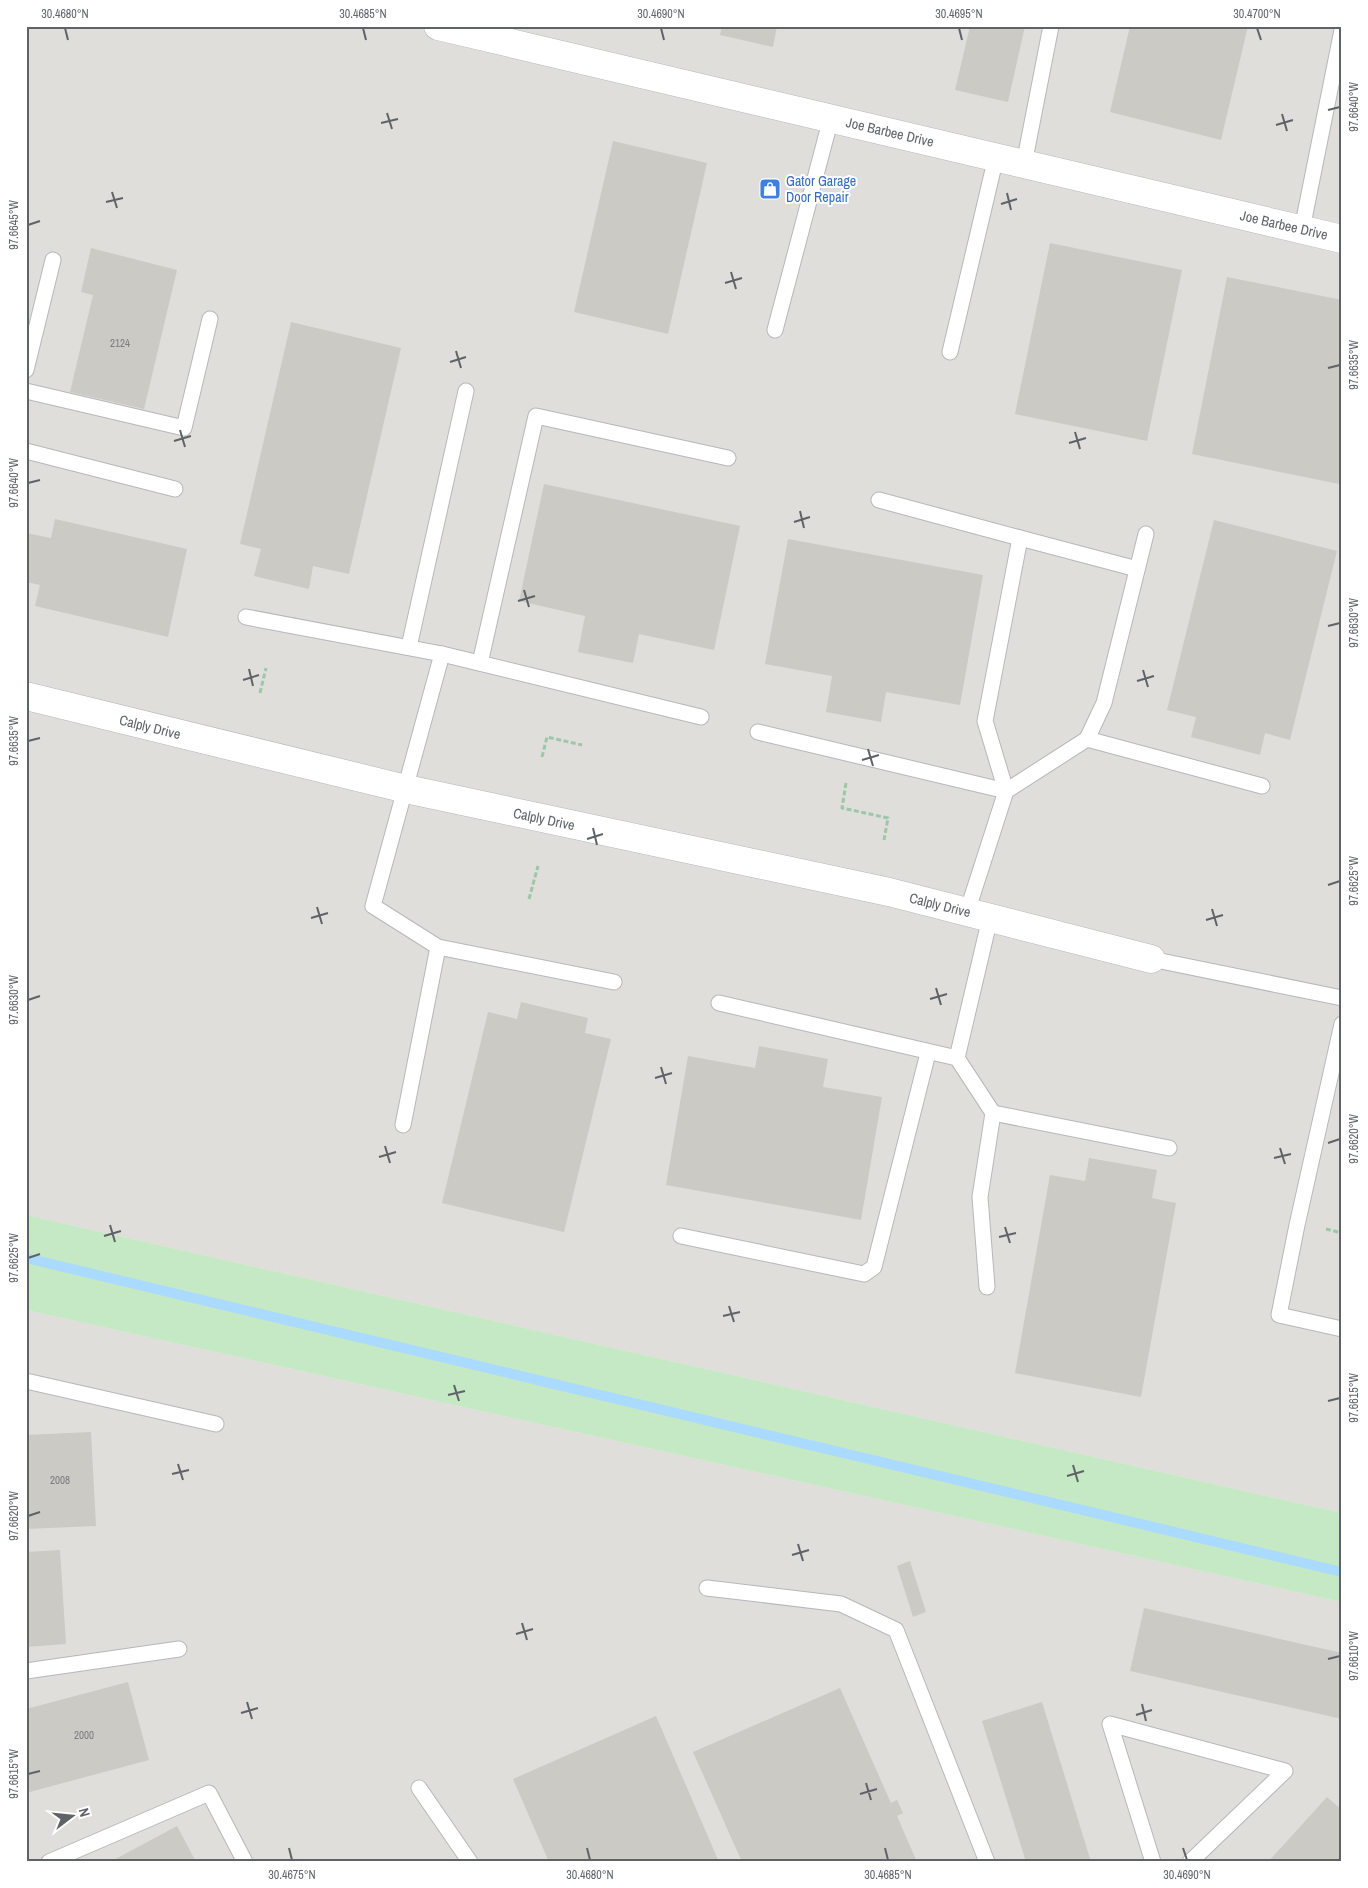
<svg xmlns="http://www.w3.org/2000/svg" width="1368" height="1888" font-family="'Archivo Narrow',sans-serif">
<rect width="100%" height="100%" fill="#f1efe8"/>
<g fill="#e0deda">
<polygon points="26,26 1342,26 1342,1513 26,1215"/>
<polygon points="26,1310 1342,1602 1342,1862 26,1862"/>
</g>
<polygon fill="#c5e8c5" points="26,1215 1342,1513 1342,1602 26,1310"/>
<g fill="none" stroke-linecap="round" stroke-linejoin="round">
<polyline stroke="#aadaff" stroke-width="10" points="26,1258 1342,1572"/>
</g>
<g fill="#cccac5">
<polygon points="722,26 777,26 773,47 720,35"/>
<polygon points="970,26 1025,26 1008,102 955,90"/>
<polygon points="1130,26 1248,26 1221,140 1110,112"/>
<polygon points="613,141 707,163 668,334 574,312"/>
<polygon points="1050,243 1182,270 1147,441 1015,414"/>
<polygon points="91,248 177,270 144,409 70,392 93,295 81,292"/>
<polygon points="1227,277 1342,300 1342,472 1339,484 1192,454"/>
<polygon points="291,322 401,348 349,574 313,566 309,589 254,576 261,549 240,544"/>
<polygon points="544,484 740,526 714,650 639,634 633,663 578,652 585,616 519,601"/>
<polygon points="55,519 187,549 168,637 35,606 40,585 26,582 26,533 51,538"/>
<polygon points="1214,520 1337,551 1290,740 1265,733 1260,755 1191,737 1196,717 1167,710"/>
<polygon points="788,539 983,575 960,705 886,692 881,722 826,712 832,676 765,664"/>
<polygon points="521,1002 588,1018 585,1033 611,1039 564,1232 442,1203 488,1012 517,1019"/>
<polygon points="759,1046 828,1059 823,1087 882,1097 861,1220 666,1185 688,1056 755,1068"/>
<polygon points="1089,1158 1157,1170 1152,1198 1176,1203 1141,1397 1015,1373 1050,1175 1085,1181"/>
<polygon points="91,1432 96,1526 26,1529 26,1435"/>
<polygon points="60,1550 66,1644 26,1647 26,1552"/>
<polygon points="910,1561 926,1612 913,1617 897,1566"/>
<polygon points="1144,1608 1342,1653 1342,1719 1130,1671"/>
<polygon points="128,1682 149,1760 26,1793 26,1709"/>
<polygon points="840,1688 891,1803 897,1800 903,1813 897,1816 917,1862 742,1862 693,1752"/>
<polygon points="1042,1702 1091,1862 1026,1862 982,1721"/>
<polygon points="656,1716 719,1862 549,1862 513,1779"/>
<polygon points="1327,1797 1342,1810 1342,1862 1268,1862"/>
<polygon points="177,1826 196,1862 110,1862"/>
</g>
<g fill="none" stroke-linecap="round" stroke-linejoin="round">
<g stroke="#b5b8bc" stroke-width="17">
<g id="service">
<polyline points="1024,164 1051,26"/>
<polyline points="1302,229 1342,30"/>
<polyline points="775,330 831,118"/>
<polyline points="950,352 996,157"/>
<polyline points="26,370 53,260"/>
<polyline points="26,391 184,428 210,319"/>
<polyline points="26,451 175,489"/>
<polyline points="879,500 1020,538"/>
<polyline points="246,617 442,654 701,717"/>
<polyline points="409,647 466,391"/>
<polyline points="442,654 373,906 438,947 614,982"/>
<polyline points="480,663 536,416 728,458"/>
<polyline points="758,732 1006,791"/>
<polyline points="1087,739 1104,703 1146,534"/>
<polyline points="1006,791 985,721 1020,538 1137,569"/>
<polyline points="967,912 1006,791 1087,739 1262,786"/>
<polyline points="1151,959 1342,998"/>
<polyline points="719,1003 957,1058 993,1113 980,1197 987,1287"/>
<polyline points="1342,1024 1297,1225 1279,1315 1342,1329"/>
<polyline points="957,1058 990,918"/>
<polyline points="993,1113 1169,1148"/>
<polyline points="403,1125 438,947"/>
<polyline points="681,1236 864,1274 874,1267 928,1053"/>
<polyline points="26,1381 216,1424"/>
<polyline points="707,1588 841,1604 896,1630 987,1862"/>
<polyline points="26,1671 179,1649"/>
<polyline points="419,1788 470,1862"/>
<polyline points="49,1862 209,1793 245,1862"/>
<polyline points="1153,1862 1110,1724 1285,1771 1190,1862"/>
</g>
</g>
<g stroke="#b5b8bc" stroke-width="29">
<g id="minor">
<polyline points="438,26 1342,239"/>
<polyline points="26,696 406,789 889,892 1151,959"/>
</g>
</g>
<g stroke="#9cc7a9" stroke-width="3" stroke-dasharray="5 2.5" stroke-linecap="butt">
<polyline points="260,693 266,668"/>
<polyline points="542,757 547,737 582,745"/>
<polyline points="846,783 842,808 888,818 884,840"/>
<polyline points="529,899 538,866"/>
<polyline points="1326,1229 1342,1233"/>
</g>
<use href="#service" stroke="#fff" stroke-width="15"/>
<use href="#minor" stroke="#fff" stroke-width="28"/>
</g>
<path fill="none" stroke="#5f6368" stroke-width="2" d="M 65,28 L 68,40M 363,28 L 366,40M 661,28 L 664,40M 959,28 L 962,40M 1257,28 L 1261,40M 1328,110 L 1340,107M 387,113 L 392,129M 1282,114 L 1287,131M 381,123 L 398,119M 1276,125 L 1293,120M 112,192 L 117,208M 1007,193 L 1011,210M 106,202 L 123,198M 1001,204 L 1017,199M 28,225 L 40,221M 731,272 L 736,289M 725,283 L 742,278M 456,351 L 461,368M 450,362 L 466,357M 1328,368 L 1340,365M 180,430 L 185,447M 1075,432 L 1080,449M 174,441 L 191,436M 1069,443 L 1086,438M 28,483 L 40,480M 800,511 L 804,528M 794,522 L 810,517M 524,590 L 529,607M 518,601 L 535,596M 1328,626 L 1340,623M 249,669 L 253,686M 1143,670 L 1148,687M 243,680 L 259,675M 1137,681 L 1154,676M 28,741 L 40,738M 868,749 L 873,766M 862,760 L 879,755M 593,828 L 597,845M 587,839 L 603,834M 1328,885 L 1340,881M 317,907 L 322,924M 1212,909 L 1217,926M 311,918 L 328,913M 1206,920 L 1223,915M 936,988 L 941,1005M 930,999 L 947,994M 28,1000 L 40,996M 661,1067 L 666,1084M 655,1078 L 672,1073M 1328,1143 L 1340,1139M 385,1146 L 390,1163M 1280,1148 L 1285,1164M 379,1157 L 396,1152M 1274,1158 L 1291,1154M 110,1225 L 115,1242M 1005,1227 L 1010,1243M 104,1236 L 121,1231M 999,1237 L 1016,1233M 28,1258 L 40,1254M 729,1306 L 734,1322M 723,1316 L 740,1312M 454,1385 L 459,1401M 448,1395 L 465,1391M 1328,1401 L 1340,1398M 178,1464 L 183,1480M 1073,1465 L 1078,1482M 172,1474 L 189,1470M 1067,1476 L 1084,1471M 28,1516 L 40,1512M 798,1544 L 803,1561M 792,1555 L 809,1550M 522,1623 L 527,1640M 516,1634 L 533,1629M 1328,1659 L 1340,1656M 247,1702 L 252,1719M 1142,1704 L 1146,1721M 241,1713 L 258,1708M 1136,1715 L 1152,1710M 28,1774 L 40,1771M 866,1783 L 871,1800M 860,1794 L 877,1789M 289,1848 L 292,1860M 587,1848 L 590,1860M 885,1848 L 888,1860M 1183,1848 L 1187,1860"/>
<defs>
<g id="shop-square" transform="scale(1.125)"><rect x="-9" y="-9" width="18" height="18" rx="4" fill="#3f7fe0" stroke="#fff"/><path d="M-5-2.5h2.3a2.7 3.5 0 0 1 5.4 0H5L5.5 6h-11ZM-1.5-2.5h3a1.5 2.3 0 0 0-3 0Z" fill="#fff"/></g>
</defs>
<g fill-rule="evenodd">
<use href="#shop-square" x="770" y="189"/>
</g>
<g text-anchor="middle" stroke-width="4" stroke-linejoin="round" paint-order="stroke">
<g font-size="11" fill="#7a7d7f">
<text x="120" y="347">2124</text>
<text x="60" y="1484">2008</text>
<text x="84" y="1739">2000</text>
</g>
<g font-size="14" fill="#5f6368" stroke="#fff">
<text transform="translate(890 132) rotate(13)" y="5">Joe Barbee Drive</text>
<text transform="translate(1284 225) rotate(13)" y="5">Joe Barbee Drive</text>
<text transform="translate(150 727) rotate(14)" y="5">Calply Drive</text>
<text transform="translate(544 819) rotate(12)" y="5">Calply Drive</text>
<text transform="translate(940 905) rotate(14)" y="5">Calply Drive</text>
</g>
<g font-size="14" fill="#366cbe" stroke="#fff" text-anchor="start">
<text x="786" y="186">Gator Garage<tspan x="786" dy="16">Door Repair</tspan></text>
</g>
</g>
<rect width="1368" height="1888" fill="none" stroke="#ffffff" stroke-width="55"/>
<g transform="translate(72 1816) rotate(74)" stroke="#ffffff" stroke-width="4" paint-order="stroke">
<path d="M0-4L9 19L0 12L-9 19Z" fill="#5f6368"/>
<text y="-8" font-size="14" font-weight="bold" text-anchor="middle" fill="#5f6368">N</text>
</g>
<rect x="28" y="28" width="1312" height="1832" fill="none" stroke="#5f6368" stroke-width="2"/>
<g font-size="12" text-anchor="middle" fill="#5f6368">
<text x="65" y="18">30.4680°N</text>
<text x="363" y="18">30.4685°N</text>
<text x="661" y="18">30.4690°N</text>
<text x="959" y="18">30.4695°N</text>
<text x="1257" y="18">30.4700°N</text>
<text transform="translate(1354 107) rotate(-90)" y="4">97.6640°W</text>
<text transform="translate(14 225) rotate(-90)" y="4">97.6645°W</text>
<text transform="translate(1354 365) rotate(-90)" y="4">97.6635°W</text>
<text transform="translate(14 483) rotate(-90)" y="4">97.6640°W</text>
<text transform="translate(1354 623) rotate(-90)" y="4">97.6630°W</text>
<text transform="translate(14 741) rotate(-90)" y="4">97.6635°W</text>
<text transform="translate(1354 881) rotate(-90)" y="4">97.6625°W</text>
<text transform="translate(14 1000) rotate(-90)" y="4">97.6630°W</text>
<text transform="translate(1354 1139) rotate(-90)" y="4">97.6620°W</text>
<text transform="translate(14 1258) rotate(-90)" y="4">97.6625°W</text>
<text transform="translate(1354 1398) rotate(-90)" y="4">97.6615°W</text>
<text transform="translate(14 1516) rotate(-90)" y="4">97.6620°W</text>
<text transform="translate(1354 1656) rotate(-90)" y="4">97.6610°W</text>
<text transform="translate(14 1774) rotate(-90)" y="4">97.6615°W</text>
<text x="292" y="1879">30.4675°N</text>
<text x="590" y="1879">30.4680°N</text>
<text x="888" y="1879">30.4685°N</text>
<text x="1187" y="1879">30.4690°N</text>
</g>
</svg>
